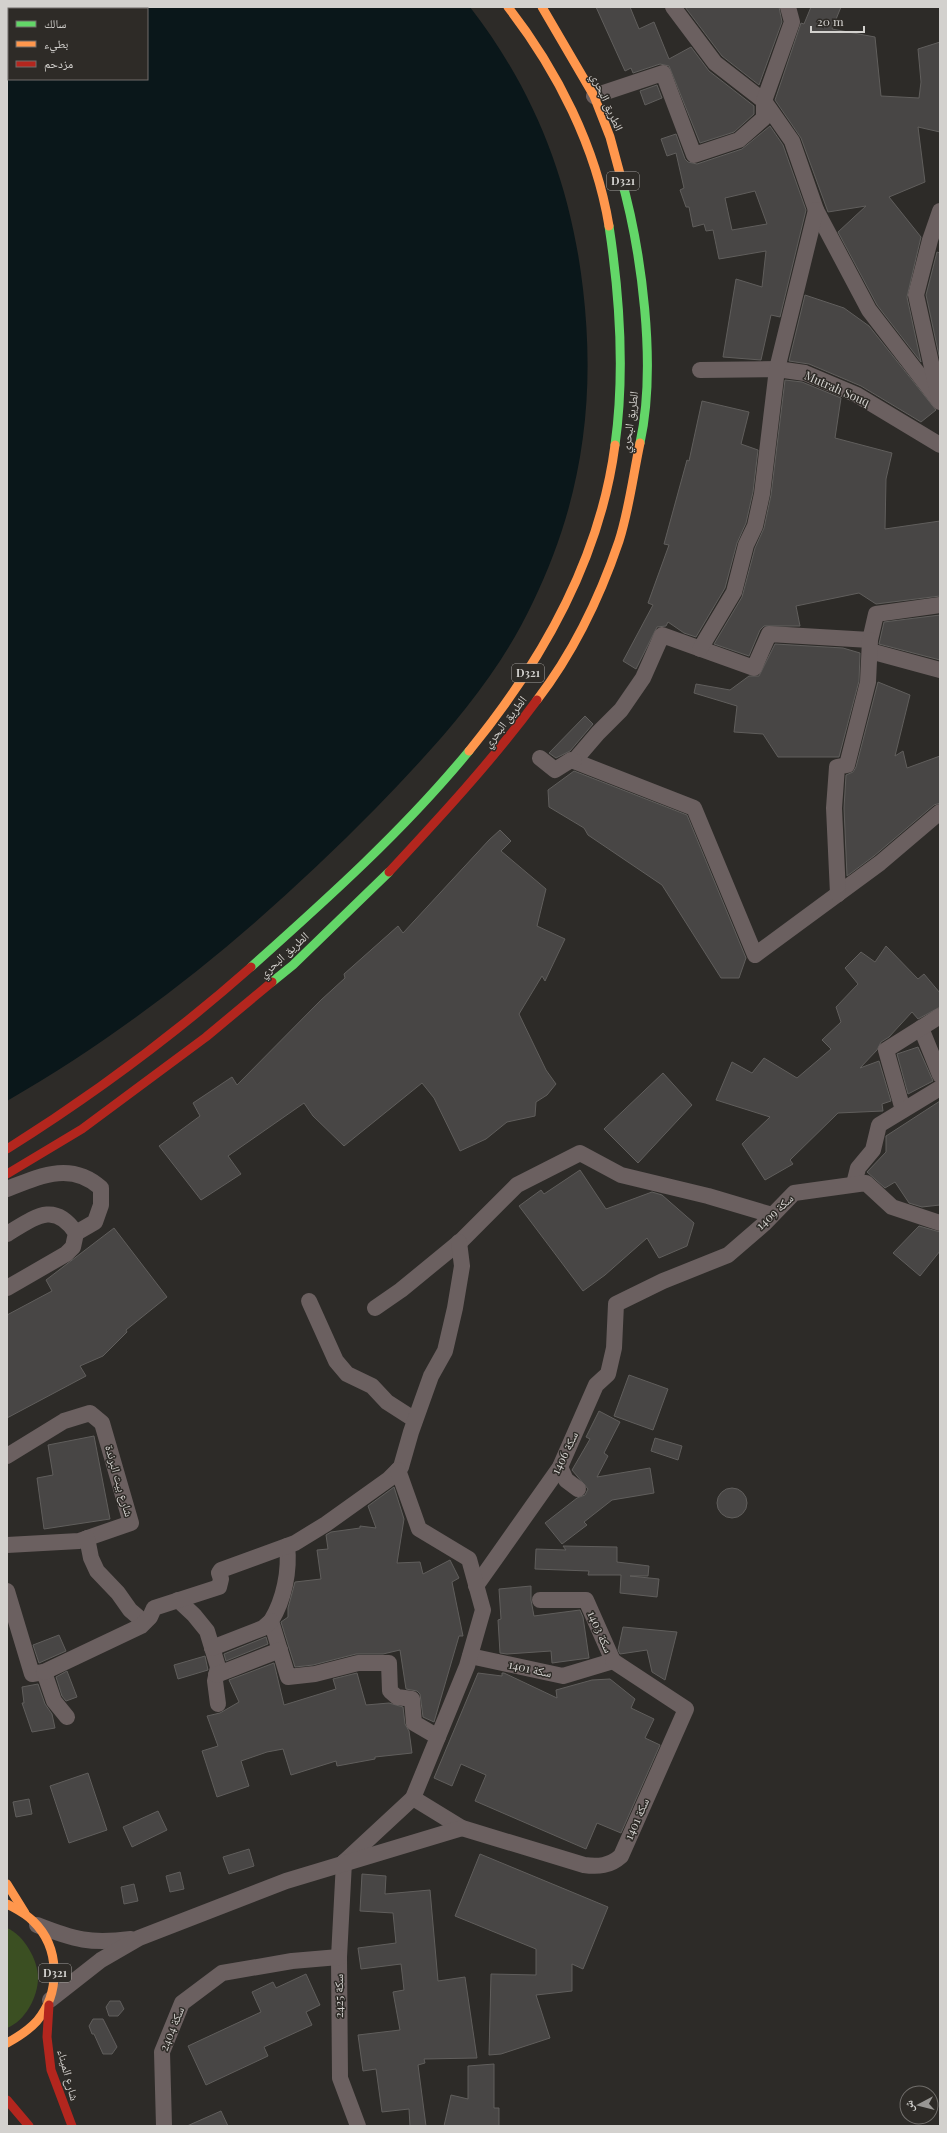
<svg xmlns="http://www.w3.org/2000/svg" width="947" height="2133" font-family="'Playfair Display','Noto Naskh Arabic',serif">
<rect width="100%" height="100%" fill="#2d2b28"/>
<path fill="#3b4f22" d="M 7,1928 C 24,1935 38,1960 38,1978 C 38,1997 25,2021 7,2028 Z"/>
<path fill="#0a171a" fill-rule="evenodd" d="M 7,7 L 470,7 C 535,91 571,184 583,289 C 596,400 582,501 533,602 C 496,681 436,746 376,808 C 265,921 144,1022 7,1101 ZM 9,9 L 147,9 L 147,79 L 9,79 Z"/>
<g fill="#484645" stroke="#605e5c" fill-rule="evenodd">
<polygon points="596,7 630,7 639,29 654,22 669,59 691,47 709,71 754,106 754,114 734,132 700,143 669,66 660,64 633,73 631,68 625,71"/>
<polygon points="685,7 779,7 782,22 759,85 722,56"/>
<polygon points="811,7 841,7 832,29 875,37 881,96 919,98 921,82 918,49 940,42 940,132 918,127 925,182 889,197 921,237 907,297 921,362 877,305 838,232 866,206 828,212 801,138 775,100 801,23 804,24"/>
<polygon points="657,85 662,98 645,105 640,91"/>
<path d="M 770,126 L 783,145 L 806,210 L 780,317 L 771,315 L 761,360 L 723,357 L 736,279 L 762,287 L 766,251 L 719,259 L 713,230 L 706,231 L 704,224 L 693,227 L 689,207 L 686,207 L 680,190 L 684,188 L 676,153 L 667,156 L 661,139 L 676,134 L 685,159 L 688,162 L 697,164 L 742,149 ZM 755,191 L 767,224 L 732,230 L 725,198 Z"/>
<polygon points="937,252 940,253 940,360 926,295"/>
<polygon points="805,295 844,308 869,326 936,410 921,422 861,386 809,364 789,361"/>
<polygon points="785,380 802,382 841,398 835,438 892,453 886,479 885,529 940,521 940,596 876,604 859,593 796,606 800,626 764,626 760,630 749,656 714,644 742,597 755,548 764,528 771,495"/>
<polygon points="702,401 749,412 741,444 758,450 753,492 746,523 737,543 725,588 696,637 684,633 668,622 666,626 657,627 636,669 623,661 653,605 648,603 669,545 664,544 687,460 689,461"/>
<polygon points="940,615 940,660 879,644 884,622"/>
<polygon points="775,644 843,648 860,653 859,681 839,757 778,757 763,734 734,732 737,706 694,693 696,684 730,690 749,676 759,676"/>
<polygon points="878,682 910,695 895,756 903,751 907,768 940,756 940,803 934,805 874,856 847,876 844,808 846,775 853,772 856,767"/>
<polygon points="585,716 593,724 570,751 556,758 549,753"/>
<polygon points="574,771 687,815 746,958 739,978 721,978 662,885 588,835 584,828 549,807 548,790"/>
<polygon points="500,830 511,841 501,851 546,889 537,926 565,939 545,981 542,976 519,1014 546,1070 556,1084 547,1095 536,1102 535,1116 507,1122 486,1139 460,1151 434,1098 422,1083 344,1146 313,1116 304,1103 228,1156 241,1174 201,1200 159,1146 200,1116 193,1103 232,1077 237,1085 321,1000 345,978 344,974 398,926 403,933 489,840"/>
<polygon points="886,946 918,979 924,974 940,993 940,1007 918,1019 912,1012 889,1037 881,1042 877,1050 860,1068 879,1061 891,1101 882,1104 883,1111 838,1113 790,1160 793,1164 765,1180 742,1144 770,1117 716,1100 732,1062 752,1073 764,1058 797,1078 831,1049 822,1040 841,1022 836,1007 858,984 845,968 861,952 875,962"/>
<polygon points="918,1047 933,1081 908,1094 897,1054"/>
<polygon points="663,1073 692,1105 638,1163 604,1129"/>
<polygon points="940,1101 940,1205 922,1207 909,1203 895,1182 885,1188 867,1172 886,1152 886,1136"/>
<polygon points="580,1170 606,1209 652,1192 662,1195 694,1223 687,1246 659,1258 647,1238 605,1275 583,1291 519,1206 541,1190 544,1194"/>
<polygon points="919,1226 940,1232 940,1251 920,1276 893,1253"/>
<polygon points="114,1228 167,1297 126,1330 127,1332 103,1356 80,1366 86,1376 7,1418 7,1315 52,1291 46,1280"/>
<polygon points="629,1375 668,1389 653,1430 614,1416"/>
<polygon points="599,1411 620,1422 604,1453 608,1456 597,1477 650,1468 654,1493 612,1500 584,1522 587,1525 562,1544 545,1523 577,1498 585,1495 588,1489 572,1470 590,1439 586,1437"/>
<polygon points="94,1436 110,1519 44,1529 37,1478 53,1475 48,1445"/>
<polygon points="655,1438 682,1446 678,1460 651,1451"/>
<polygon points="394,1487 404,1519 397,1563 420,1562 423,1574 450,1560 459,1578 452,1582 463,1636 459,1636 434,1722 423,1717 420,1694 417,1691 406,1689 400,1650 383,1654 356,1654 313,1665 295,1667 281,1622 288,1617 288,1608 295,1582 321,1579 317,1550 328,1549 326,1535 331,1532 360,1528 360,1526 376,1528 368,1506"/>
<circle cx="732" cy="1503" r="15"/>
<polygon points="563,1546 617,1547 617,1562 649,1566 648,1576 630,1576 659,1579 657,1597 620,1593 621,1575 588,1575 589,1571 535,1569 536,1549 566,1550"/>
<polygon points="531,1586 531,1600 534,1616 580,1610 583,1617 589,1658 552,1663 551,1651 507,1654 500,1653 498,1620 501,1619 499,1589"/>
<polygon points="623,1627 677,1632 665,1680 652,1672 647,1650 620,1654 618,1650"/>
<polygon points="59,1635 66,1651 39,1663 33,1645"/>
<polygon points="266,1637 268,1644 226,1661 224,1654"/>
<polygon points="205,1656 208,1670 178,1679 174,1665"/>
<polygon points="274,1663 284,1705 336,1689 333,1679 357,1673 366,1705 389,1703 403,1707 405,1724 409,1731 412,1753 375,1757 375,1759 337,1766 336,1761 291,1775 283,1749 267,1752 241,1761 249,1786 217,1797 202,1751 218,1746 207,1716 220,1713 239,1702 229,1680"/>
<polygon points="67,1671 77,1697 66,1701 62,1696 56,1677"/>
<polygon points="478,1673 502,1676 502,1673 504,1673 557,1698 556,1690 592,1680 610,1679 635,1699 631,1708 654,1719 645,1738 660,1745 621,1833 597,1823 586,1849 475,1801 486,1775 461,1764 452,1786 434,1778"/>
<polygon points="38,1684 45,1704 52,1714 55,1728 32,1732 22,1703 24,1703 22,1687"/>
<polygon points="88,1773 107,1830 69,1843 50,1786"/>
<polygon points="29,1799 32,1814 16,1817 13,1802"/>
<polygon points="158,1811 167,1830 132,1847 123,1827"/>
<polygon points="249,1849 254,1866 229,1874 223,1857"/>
<polygon points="480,1854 608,1907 583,1969 572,1964 572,1991 536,1995 550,2038 501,2054 489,2055 491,1974 536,1975 536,1949 455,1916"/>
<polygon points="180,1872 184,1889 170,1892 166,1876"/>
<polygon points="362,1874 386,1876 385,1894 430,1890 438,1981 465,1977 477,2058 424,2059 425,2063 418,2065 426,2126 410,2126 409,2109 382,2112 376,2069 363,2071 358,2035 400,2030 393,1992 404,1990 401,1964 361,1969 358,1948 396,1943 393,1913 360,1911"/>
<polygon points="134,1884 138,1901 124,1904 121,1887"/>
<polygon points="306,1974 320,2005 306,2012 312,2025 264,2047 268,2056 206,2085 188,2046 261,2012 252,1992 273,1982 276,1988"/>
<polygon points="110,2001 120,2001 124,2009 118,2016 109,2016 106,2007"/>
<polygon points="93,2019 103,2019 117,2047 112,2054 103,2054 94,2034 92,2034 89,2026"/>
<polygon points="494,2064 494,2108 499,2108 499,2126 444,2126 451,2095 468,2099 468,2066"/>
<polygon points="221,2111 228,2126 187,2126"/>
</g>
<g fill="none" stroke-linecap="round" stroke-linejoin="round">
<g stroke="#6b6060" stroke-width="16">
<polyline points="673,7 715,63 764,101 792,141 816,210 869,310 940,402"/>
<polyline points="594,96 663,73 694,155 739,140 764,118 764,101 792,22 788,7"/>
<polyline points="700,370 777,369 805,373 857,395 940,445"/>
<polyline points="939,399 916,295 930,240 940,211"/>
<polyline points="940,605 876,614 870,640 769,634 754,668 662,635 643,678 621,710 598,733 574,761 694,808 755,955 880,863 940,812"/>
<polyline points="700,649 734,592 746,545 755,526 762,494 777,369 816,210"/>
<polyline points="870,651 940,670"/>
<polyline points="540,758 555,770 571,760 574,761"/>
<polyline points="838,894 834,808 837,767 847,765 868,682 870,640"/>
<polyline points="921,1028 940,1075"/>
<polyline points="903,1110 886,1050 940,1016"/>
<polyline points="854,1184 858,1168 873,1150 879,1125 940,1088"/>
<path d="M 7,1189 C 40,1176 71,1161 101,1188 L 101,1205 L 95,1222 L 76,1233"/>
<path d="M 7,1234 C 34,1218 54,1200 76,1233 L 73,1247 L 66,1254 L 7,1288"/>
<polyline points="309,1301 336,1361 347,1374 372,1386 387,1402 415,1420"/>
<polyline points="375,1308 401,1290 462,1240 517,1185 580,1153 621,1175 708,1196 772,1215"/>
<polyline points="7,1456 64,1421 90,1413 102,1423 131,1523 79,1541 7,1545"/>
<polyline points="560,1467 566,1480 578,1489"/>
<polyline points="87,1538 91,1558 97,1571 118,1593 130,1610 144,1622"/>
<path d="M 287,1546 C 290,1570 284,1600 271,1621 L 288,1677 L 315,1674 L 358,1663 L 389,1663 L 390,1691 L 397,1697 L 412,1699 L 414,1723 L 438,1737"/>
<polyline points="476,1586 560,1467 596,1385 608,1374 614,1348 616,1304 663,1281 728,1255 765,1223 794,1193 866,1183 892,1207 940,1223"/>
<polyline points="7,1591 32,1674 44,1672 54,1701 67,1717"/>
<polyline points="178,1600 194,1615 207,1631 218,1667 215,1681 218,1704"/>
<polyline points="540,1600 586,1600 613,1661"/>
<polyline points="212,1648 263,1628 271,1621"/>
<polyline points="470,1656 563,1676 613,1661"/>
<polyline points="44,1672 141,1626 150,1617 154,1608 219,1587 221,1579 219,1573 221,1570 295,1543 326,1524 389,1479 401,1467 411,1432 431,1376 445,1351 455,1308 462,1266 459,1242"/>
<polyline points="216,1675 280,1650"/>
<path d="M 413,1798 L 462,1828 L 584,1865 C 598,1867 610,1866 621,1856 L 686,1709 L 613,1661"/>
<polyline points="344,1862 413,1798 467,1666 483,1610 469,1559 419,1529 398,1470"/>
<polyline points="344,1862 339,1957 340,2078 358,2126"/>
<path d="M 37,1925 C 75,1940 90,1944 131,1939"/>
<polyline points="50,2000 101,1960 139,1938 286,1881 462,1828"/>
<polyline points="164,2126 162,2052 182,2003 222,1973 292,1961 339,1957"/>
</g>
<g stroke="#63d668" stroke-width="9">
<path d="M 620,174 C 642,251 657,366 640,443"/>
<path d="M 609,226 C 620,298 625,373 615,445"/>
<path d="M 251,967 C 327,899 404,830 469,751"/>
<polyline points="272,982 293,965 389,872"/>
</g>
<g stroke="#ff974d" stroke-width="9">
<path d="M 508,7 C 557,70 596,147 609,226"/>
<polyline points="542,7 594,96 610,137 620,174"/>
<path d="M 537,700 C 573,653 600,597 619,541 C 629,510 633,476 640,443"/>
<path d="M 469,751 C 541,663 600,559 615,445"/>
<polyline points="7,1884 25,1913"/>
<path d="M 7,1904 C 16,1909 25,1913 33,1921 C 60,1947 61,1992 37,2021 C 28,2031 18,2037 7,2043"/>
</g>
<g stroke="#b3261e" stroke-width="9">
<path d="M 389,872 C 441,816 492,761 537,700"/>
<path d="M 7,1149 C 93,1095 174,1035 251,967"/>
<polyline points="7,1174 82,1129 206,1037 272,982"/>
<polyline points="49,2005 47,2037 51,2070 72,2126"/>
<polyline points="7,2100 29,2126"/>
</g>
</g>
<g text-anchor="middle" stroke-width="3" stroke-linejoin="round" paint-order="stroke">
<g fill="#2e2b27" stroke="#a29f9c" stroke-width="1">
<rect x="607" y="172" width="32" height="18" rx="3"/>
<rect x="512" y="664" width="32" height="18" rx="3"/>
<rect x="39" y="1964" width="32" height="18" rx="3"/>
</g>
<g font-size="11" font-weight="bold" fill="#d3d1ce">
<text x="623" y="185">D321</text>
<text x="528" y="677">D321</text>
<text x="55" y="1977">D321</text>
</g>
<g font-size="12" fill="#d3d1ce" stroke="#2e2b27">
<text transform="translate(607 102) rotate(66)" y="4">الطريق البحري</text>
<text transform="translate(837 389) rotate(24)" y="4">Mutrah Souq</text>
<text transform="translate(630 422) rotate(-82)" y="4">الطريق البحري</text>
<text transform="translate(505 722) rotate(-52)" y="4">الطريق البحري</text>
<text transform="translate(284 955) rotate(-42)" y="4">الطريق البحري</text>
<text transform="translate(775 1212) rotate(-43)" y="4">1409 سكة</text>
<text transform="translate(565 1453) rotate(-64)" y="4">1406 سكة</text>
<text transform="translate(119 1481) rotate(74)" y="4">شارع بيت البرندة</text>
<text transform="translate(600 1632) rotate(66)" y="4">1403 سكة</text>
<text transform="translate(530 1669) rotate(12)" y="4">سكة 1401</text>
<text transform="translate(637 1819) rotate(-66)" y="4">1401 سكة</text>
<text transform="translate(339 1996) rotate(-90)" y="4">سكة 2425</text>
<text transform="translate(172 2029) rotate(-68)" y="4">سكة 2404</text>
<text transform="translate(68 2075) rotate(75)" y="4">شارع الميناء</text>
</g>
</g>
<rect width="947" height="2133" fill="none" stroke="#d3d1ce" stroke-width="16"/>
<rect x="8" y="8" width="140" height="72" fill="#2e2b27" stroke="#706d6a"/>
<rect x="16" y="21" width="20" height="6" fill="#63d668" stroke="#706d6a"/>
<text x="44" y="28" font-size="12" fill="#d3d1ce">سالك</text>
<rect x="16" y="41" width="20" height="6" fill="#ff974d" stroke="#706d6a"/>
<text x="44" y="48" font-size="12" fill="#d3d1ce">بطيء</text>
<rect x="16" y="61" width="20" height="6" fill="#b3261e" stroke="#706d6a"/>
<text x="44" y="68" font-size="12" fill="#d3d1ce">مزدحم</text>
<g transform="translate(919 2105) rotate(263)"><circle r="19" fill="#2e2b27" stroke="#706d6a"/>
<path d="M0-3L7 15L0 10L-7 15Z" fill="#999794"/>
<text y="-6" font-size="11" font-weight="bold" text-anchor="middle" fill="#d3d1ce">ش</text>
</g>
<path d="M811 26v6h53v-6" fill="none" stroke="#d3d1ce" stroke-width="2"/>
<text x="817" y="26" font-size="12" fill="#d3d1ce" stroke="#2e2b27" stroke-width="3" paint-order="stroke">20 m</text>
</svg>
